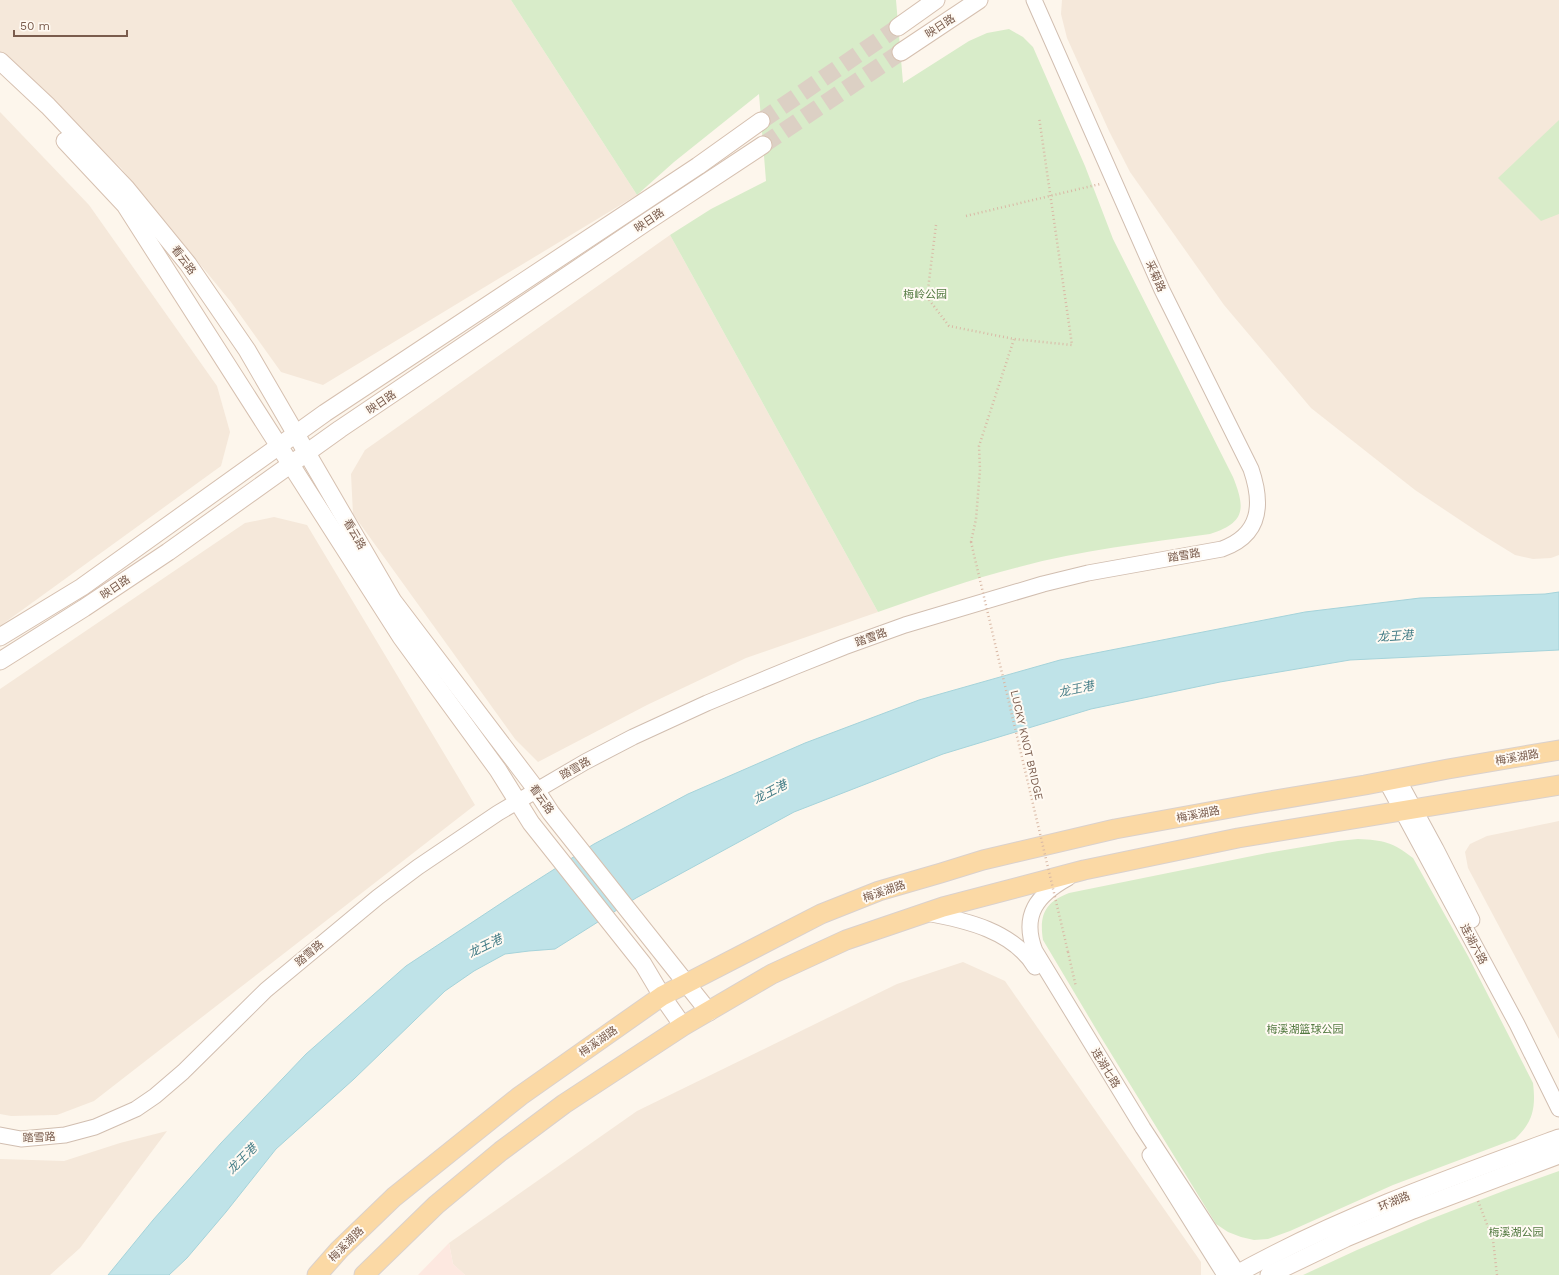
<svg xmlns="http://www.w3.org/2000/svg" width="1559" height="1275" font-family="'Work Sans','Noto Sans SC',sans-serif">
<rect width="100%" height="100%" fill="#fdf6ec"/>
<g fill="#f5e8da">
<polygon points="0,0 511,0 637,195 323,385 281,372 231,302 121,168 0,54"/>
<polygon points="1062,0 1559,0 1559,555 1551,558 1533,559 1515,555 1481,534 1415,490 1311,408 1224,305 1130,172 1109,131 1067,38 1061,14"/>
<polygon points="0,112 89,205 217,386 230,432 221,466 0,626"/>
<polygon points="670,235 878,612 746,658 647,705 538,762 515,739 353,514 351,474 365,450"/>
<polygon points="274,517 307,525 475,805 94,1101 57,1115 11,1116 0,1114 0,689 245,523"/>
<polygon points="1559,821 1559,1039 1468,868 1465,852 1470,844 1487,836"/>
<polygon points="963,962 1005,981 1201,1262 1201,1275 465,1275 453,1264 449,1243 637,1111 897,984"/>
<polygon points="167,1131 80,1248 50,1275 0,1275 0,1159 64,1161 120,1143"/>
</g>
<polygon fill="#fde8e0" points="449,1243 453,1264 465,1275 418,1275"/>
<g fill="#d8ecc9">
<path d="M 511,0 L 896,0 L 903,83 L 969,41 L 987,33 L 1009,29 L 1023,37 L 1033,47 L 1085,166 L 1113,239 L 1233,477 C 1246,509 1245,523 1210,534 C 1146,543 1081,550 1019,567 C 971,579 924,596 878,612 L 670,235 L 711,209 L 766,181 L 759,94 L 674,162 L 637,195 Z"/>
<polygon points="1559,120 1559,214 1541,221 1498,178"/>
<path d="M 1358,839 C 1383,840 1393,842 1413,858 L 1468,956 L 1533,1083 C 1536,1108 1533,1122 1515,1139 L 1393,1185 L 1290,1231 L 1268,1239 L 1254,1240 L 1241,1237 L 1228,1232 L 1216,1224 L 1099,1034 L 1043,940 C 1039,915 1045,902 1069,893 L 1267,853 L 1338,841 Z"/>
<polygon points="1559,1171 1559,1275 1303,1275 1357,1250 1428,1220 1506,1190"/>
</g>
<polygon fill="#bfe3e8" stroke="#a5d3da" points="1559,592 1559,650 1350,660 1220,682 1091,709 943,754 794,812 636,898 555,949 529,951 505,954 474,971 445,991 354,1079 276,1149 226,1212 187,1258 169,1275 108,1275 153,1220 221,1143 306,1054 406,966 512,896 594,844 688,794 805,743 919,700 1060,660 1305,612 1420,598 1545,594"/>
<g fill="none" stroke-linecap="round" stroke-linejoin="round">
<g stroke="#dcd0c4" stroke-width="17" stroke-dasharray="17 8" stroke-linecap="butt">
<polyline points="761,121 898,27"/>
<polyline points="763,145 901,52"/>
</g>
<g stroke="#d1beb0" stroke-width="17">
<g id="tertiary">
<polyline points="1398,779 1436,849 1472,920"/>
<polyline points="1386,781 1517,1024 1559,1109"/>
<path d="M 1068,878 C 1037,895 1021,915 1035,951 L 1143,1128 L 1239,1275"/>
<path d="M 926,913 C 966,920 1013,931 1035,967"/>
<path d="M 0,1135 L 21,1139 L 65,1135 L 95,1127 L 136,1109 L 155,1096 L 183,1072 L 266,990 L 378,897 L 418,867 L 498,813 L 585,762 L 633,737 L 707,703 L 794,667 L 844,647 L 905,625 L 1043,584 L 1088,573 L 1222,549 C 1261,535 1263,504 1251,469 L 1162,290 L 1034,0"/>
<polyline points="1150,1155 1225,1275"/>
</g>
</g>
<g stroke="#d6c0b0" stroke-width="19">
<g id="secondary">
<polyline points="898,27 936,0"/>
<polyline points="901,52 979,0"/>
<polyline points="0,61 48,106 126,188 188,264 247,350 393,601 532,784 551,813 709,1012"/>
<polyline points="65,141 125,205 401,637 498,770 531,823 643,964 662,996 683,1026"/>
<polyline points="0,637 82,587 325,413 698,166 761,121"/>
<polyline points="0,661 84,608 168,552 340,429 645,223 763,145"/>
<path d="M 1235,1275 C 1337,1218 1449,1178 1559,1138"/>
<polyline points="1269,1275 1346,1238 1413,1210 1559,1155"/>
</g>
</g>
<g stroke="#dad1cd" stroke-width="21">
<g id="primary">
<polyline points="317,1275 339,1250 394,1197 520,1096 662,996 821,914 879,891 941,873 983,860 1115,829 1258,803 1365,785 1448,769 1559,750"/>
<polyline points="364,1275 436,1205 501,1151 564,1104 683,1026 772,974 846,940 943,907 1084,870 1238,838 1559,785"/>
</g>
</g>
<g stroke="#d9b8a5" stroke-width="2.5" stroke-dasharray="1 3" stroke-linecap="butt">
<polyline points="966,216 1100,184"/>
<polyline points="936,225 927,297 949,326 1014,339 1072,345 1039,117"/>
<polyline points="971,542 976,519 980,470 979,446 1014,339"/>
<polyline points="1068,952 1076,987"/>
<polyline points="1478,1201 1493,1240 1497,1275"/>
</g>
<use href="#tertiary" stroke="#fff" stroke-width="15"/>
<use href="#secondary" stroke="#fff" stroke-width="17"/>
<use href="#primary" stroke="#fbd9a5" stroke-width="19"/>
<polyline stroke="#d9b8a5" stroke-width="2.5" stroke-dasharray="1 3" stroke-linecap="butt" points="971,542 1068,952"/>
</g>
<g text-anchor="middle" stroke-width="4" stroke-linejoin="round" paint-order="stroke">
<g font-size="11" fill="#7a5c4d" stroke="#fffaf3">
<text transform="translate(940 26) rotate(-33)" y="4">映日路</text>
<text transform="translate(649 220) rotate(-34)" y="4">映日路</text>
<text transform="translate(184 260) rotate(53)" y="4">看云路</text>
<text transform="translate(1156 276) rotate(66)" y="4">采菊路</text>
<text transform="translate(381 402) rotate(-34)" y="4">映日路</text>
<text transform="translate(355 534) rotate(60)" y="4">看云路</text>
<text transform="translate(1184 555) rotate(-10)" y="4">踏雪路</text>
<text transform="translate(115 587) rotate(-34)" y="4">映日路</text>
<text transform="translate(871 637) rotate(-20)" y="4">踏雪路</text>
<text transform="translate(1027 745) rotate(77)" y="4">LUCKY KNOT BRIDGE</text>
<text transform="translate(1517 757) rotate(-10)" y="4">梅溪湖路</text>
<text transform="translate(575 768) rotate(-29)" y="4">踏雪路</text>
<text transform="translate(542 799) rotate(55)" y="4">看云路</text>
<text transform="translate(1198 814) rotate(-11)" y="4">梅溪湖路</text>
<text transform="translate(884 891) rotate(-19)" y="4">梅溪湖路</text>
<text transform="translate(1474 944) rotate(62)" y="4">连湖六路</text>
<text transform="translate(309 953) rotate(-40)" y="4">踏雪路</text>
<text transform="translate(598 1041) rotate(-35)" y="4">梅溪湖路</text>
<text transform="translate(1106 1068) rotate(59)" y="4">连湖七路</text>
<text transform="translate(39 1137) rotate(-3)" y="4">踏雪路</text>
<text transform="translate(1394 1201) rotate(-22)" y="4">环湖路</text>
<text transform="translate(346 1244) rotate(-45)" y="4">梅溪湖路</text>
</g>
<g font-size="11" fill="#537a41" stroke="#fffaf3">
<text x="925" y="298">梅岭公园</text>
<text x="1305" y="1033">梅溪湖篮球公园</text>
<text x="1516" y="1236">梅溪湖公园</text>
</g>
<g font-size="12" font-style="italic" fill="#437c86" stroke="#fffaf3">
<text transform="translate(1395 636) rotate(-4)" y="4">龙王港</text>
<text transform="translate(1076 689) rotate(-12)" y="4">龙王港</text>
<text transform="translate(770 792) rotate(-27)" y="4">龙王港</text>
<text transform="translate(485 946) rotate(-26)" y="4">龙王港</text>
<text transform="translate(242 1159) rotate(-45)" y="4">龙王港</text>
</g>
</g>
<path d="M14 30v6h113v-6" fill="none" stroke="#7a5c4d" stroke-width="2"/>
<text x="20" y="30" font-size="12" fill="#7a5c4d" stroke="#fffaf3" stroke-width="3" paint-order="stroke">50 m</text>
</svg>
